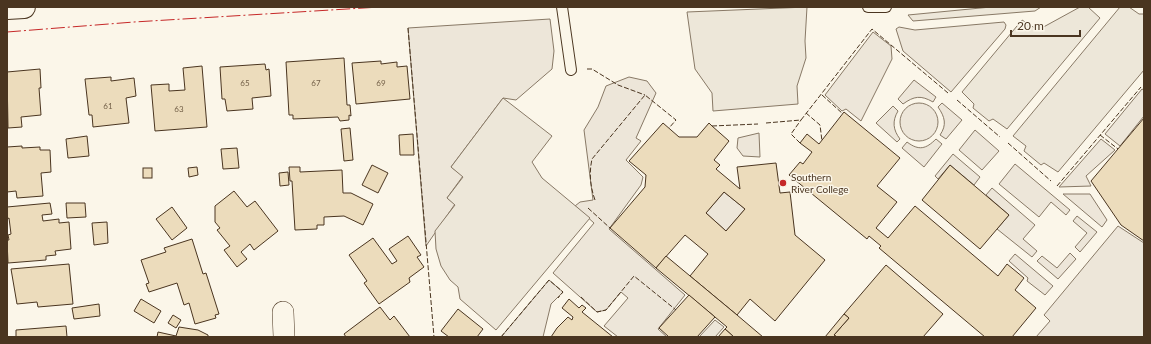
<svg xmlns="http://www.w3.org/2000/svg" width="1151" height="344" font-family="Lato,sans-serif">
<rect width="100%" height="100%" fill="#fbf6e9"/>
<g fill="#ede6d9" stroke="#887966">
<polygon points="550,19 554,51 552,69 516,100 503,98 451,167 463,176 447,198 455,204 426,246 408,28"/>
<polygon points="1004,22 1006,25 1005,29 951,92 903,51 896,29 899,27 915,30"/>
<polygon points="873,32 891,46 892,59 861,121 846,109 842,111 825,95"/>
<polygon points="629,77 647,81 656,93 636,138 641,141 626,160 643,177 641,185 609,229 685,295 658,329 667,337 618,337 604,326 628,298 621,292 606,310 597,312 553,273 594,223 575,206 580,202 593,200 584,130 598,107 606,86"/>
<path d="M 914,80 L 936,97 L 933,102 C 921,95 914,96 903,104 L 898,99 Z"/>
<polygon points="1142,89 1144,90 1144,116 1120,146 1105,134"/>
<path d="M 942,103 L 962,120 L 946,139 L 940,135 C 947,125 945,117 938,107 Z"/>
<circle cx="919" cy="122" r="19"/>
<path d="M 893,106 L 898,111 C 892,121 893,130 900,139 L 897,142 L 876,123 Z"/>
<polygon points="975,130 999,151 982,170 959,150"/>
<polygon points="759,133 760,157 743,156 737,148 738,138"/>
<path d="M 936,139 L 942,144 L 924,167 L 902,148 L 907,142 C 919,151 926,149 936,139 Z"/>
<polygon points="1101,139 1115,150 1086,176 1091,186 1059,187"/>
<polygon points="953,154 980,177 974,185 950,165 938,179 935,176"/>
<polygon points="1015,164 1070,210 1066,215 1051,202 1039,217 999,184"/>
<polygon points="992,188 1035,225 1023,239 1037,251 1032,257 997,229 1009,215 986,195"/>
<polygon points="724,192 745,209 726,231 706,213"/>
<polygon points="1063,194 1090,194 1107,220 1102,227"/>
<polygon points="1077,216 1097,232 1080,252 1075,247 1087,233 1073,221"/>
<polygon points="1118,226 1144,243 1144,337 1036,337 1050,321 1044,315"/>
<polygon points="1070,253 1076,259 1058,279 1037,261 1042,256 1057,268"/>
<polygon points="1015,254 1053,286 1045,295 1027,281 1028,278 1009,261"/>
<polygon points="549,280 563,292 551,304 543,337 501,337"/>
<polygon points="715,320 724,327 715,337 699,337"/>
</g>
<g fill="#ede7d9" stroke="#887966">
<polygon points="807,7 805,41 806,58 797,86 798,104 713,111 712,93 695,69 687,12"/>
<polygon points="991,7 1041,7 1035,11 913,21 908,15"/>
<polygon points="1080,7 1088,7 1100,18 1007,129 993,119 989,121 973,108 974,104 962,92 1022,20 1038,30"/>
<polygon points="1120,7 1129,7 1139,14 1144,14 1144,70 1058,172 1044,163 1041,165 1024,151 1026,146 1013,136"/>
<polygon points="503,98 552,136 532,162 542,178 590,218 496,330 460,299 458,287 450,280 441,266 436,249 435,231 455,205 447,198 463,177 451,167"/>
</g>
<g fill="#ecdcbc" stroke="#4a3520" fill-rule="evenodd">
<polygon points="344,58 347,105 350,105 351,116 349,115 349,120 340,121 338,117 293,119 293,115 289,115 286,62"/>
<polygon points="381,61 381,64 397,62 397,67 407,66 410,99 356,104 352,63"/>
<polygon points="265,64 266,70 269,69 271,96 252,98 253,109 227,111 225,99 222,99 220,67"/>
<polygon points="202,66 207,127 155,131 151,85 169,84 169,91 185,90 183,68"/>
<polygon points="40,69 41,88 39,88 41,115 21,117 22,127 8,128 7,72"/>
<polygon points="111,77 111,81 134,78 136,96 126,98 129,123 93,127 92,115 89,115 85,79"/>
<polygon points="844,112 900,158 877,186 897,202 876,228 888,238 915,206 998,276 1007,264 1024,278 1015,290 1036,308 1012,337 985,337 879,248 881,246 869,236 867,239 789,175 800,162 803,164 812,152 800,143 807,134 819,144"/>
<polygon points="1144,118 1144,241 1121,225 1091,181"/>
<path d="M 663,123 L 679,137 L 697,137 L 709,123 L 712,126 L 729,141 L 714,160 L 720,165 L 716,169 L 740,189 L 737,167 L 776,163 L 780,193 L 790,192 L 795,235 L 825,260 L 775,321 L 750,299 L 737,315 L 690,276 L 708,254 L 685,235 L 656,268 L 610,228 L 645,187 L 646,175 L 629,161 ZM 724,192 L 745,209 L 726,231 L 706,213 Z"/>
<polygon points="350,128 353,160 344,161 341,129"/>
<polygon points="413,134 414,155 400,155 399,135"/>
<polygon points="87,136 89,156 68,158 66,139"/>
<polygon points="22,146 22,148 40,147 40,150 50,150 51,172 41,173 43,196 17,198 16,191 7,192 7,147"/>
<polygon points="237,148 239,168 223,169 221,149"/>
<polygon points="372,165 388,173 378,193 362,185"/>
<polygon points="950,165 1009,215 980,249 922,200"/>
<polygon points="197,167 198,175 189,177 188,168"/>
<polygon points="289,167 300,167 300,172 342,170 343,193 351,193 373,204 363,225 344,216 324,217 324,225 317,225 317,229 295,230 292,181 290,181"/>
<rect x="143" y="168" width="9" height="10"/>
<polygon points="288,172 289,185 280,186 279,173"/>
<polygon points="234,191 247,207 255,201 278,231 254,250 250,244 241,252 247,259 237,267 224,250 230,246 217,230 220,228 215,222 215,206"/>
<polygon points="50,203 52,214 42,215 43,221 59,219 59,223 69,222 71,249 55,251 56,255 46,256 46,260 8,263 7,240 9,240 8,235 11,234 9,218 7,219 7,207"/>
<polygon points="66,203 85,203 86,217 67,218"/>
<polygon points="172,207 187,228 172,240 156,219"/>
<polygon points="107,222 108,243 94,245 92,223"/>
<polygon points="408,236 421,255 417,257 424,267 409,278 410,282 379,304 364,283 367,281 349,255 373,238 392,264 397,261 389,249"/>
<polygon points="192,239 203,274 206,273 219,314 215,315 216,318 195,324 189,303 184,305 177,283 149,292 146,284 149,283 141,260 166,252 164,248"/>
<polygon points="666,256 737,315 763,337 734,337 725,329 727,327 656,268"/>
<polygon points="69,264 73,304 38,307 37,302 17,304 11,269"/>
<polygon points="886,265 943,314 923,337 837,337 834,335 849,318 844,314"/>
<polygon points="689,295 715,317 697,337 669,337 659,328"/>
<polygon points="141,299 161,311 154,323 134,311"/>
<polygon points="569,299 579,308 582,305 586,308 582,312 613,337 551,337 557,328 568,317 572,320 573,317 562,308"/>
<polygon points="99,304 100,316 74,319 72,308"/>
<polygon points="380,307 390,320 394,316 410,337 346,337 344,334"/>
<polygon points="458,309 483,329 477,337 449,337 441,331"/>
<polygon points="844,314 849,318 834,335 837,337 825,337"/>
<polygon points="173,315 181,320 176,328 168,323"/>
<polygon points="66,326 67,337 16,337 16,330"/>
<polygon points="179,327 198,330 208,335 208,337 157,337 158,332 176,336"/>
<polygon points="725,329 734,337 718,337"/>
</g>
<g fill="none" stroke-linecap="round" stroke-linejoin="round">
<g stroke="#4a3520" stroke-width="12">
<g id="service">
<polyline points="562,7 571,70"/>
<polyline points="868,7 886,7"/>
</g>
</g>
<g stroke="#4a3520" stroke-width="22">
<polyline id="minor" points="283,312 284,337"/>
</g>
<g stroke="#4a3520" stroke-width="24">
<polyline id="primary" points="7,8 24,7"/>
</g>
<use href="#service" stroke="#fbf6e9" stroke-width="10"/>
<use href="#minor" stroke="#fbf6e9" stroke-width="21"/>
<use href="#primary" stroke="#fbf6e9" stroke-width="22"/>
<g stroke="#4a3520" stroke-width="1" stroke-dasharray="5 2" stroke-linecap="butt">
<polyline points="408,28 434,337"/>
<polyline points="587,69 592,69 618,85 645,95"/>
<polyline points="822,95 843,114"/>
<polyline points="957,100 1000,137"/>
<polyline points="806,113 820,125 822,141"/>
<polyline points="766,123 801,120 872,29 948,93"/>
<polyline points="712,126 758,124"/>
<polyline points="1100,135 1118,149"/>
<polyline points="800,143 791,134 801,120"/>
<polyline points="1008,143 1051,181"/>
<polyline points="1057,186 1141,87"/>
<path d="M 595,200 C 590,186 589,173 592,159 L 645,95 L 676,120 L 669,128"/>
<polyline points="588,208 610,228"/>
<polyline points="581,297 597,312 606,310 634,276 676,310"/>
<polyline points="501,337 549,280 563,292 558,298"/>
</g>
<polyline stroke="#c62828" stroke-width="1" stroke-dasharray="14 3 2 3" stroke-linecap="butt" points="7,32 134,22 380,7"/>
</g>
<circle fill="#c62828" stroke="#fbf6e9" stroke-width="1.5" cx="783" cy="183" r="4"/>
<g text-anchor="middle" stroke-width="3" stroke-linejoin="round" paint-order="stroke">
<g font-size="8" fill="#725f47">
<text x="245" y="86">65</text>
<text x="316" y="86">67</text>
<text x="381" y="86">69</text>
<text x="108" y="109">61</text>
<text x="179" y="112">63</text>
</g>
<g font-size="10" fill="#4a3520" stroke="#fbf6e9" text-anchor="start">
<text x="791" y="181">Southern<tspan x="791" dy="12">River College</tspan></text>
</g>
</g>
<rect width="1151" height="344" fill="none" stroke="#4a3520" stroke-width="16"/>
<path d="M1011 30v6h69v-6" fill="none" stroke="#4a3520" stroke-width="2"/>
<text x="1017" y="30" font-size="12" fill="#4a3520" stroke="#fbf6e9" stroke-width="3" paint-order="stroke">20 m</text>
</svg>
